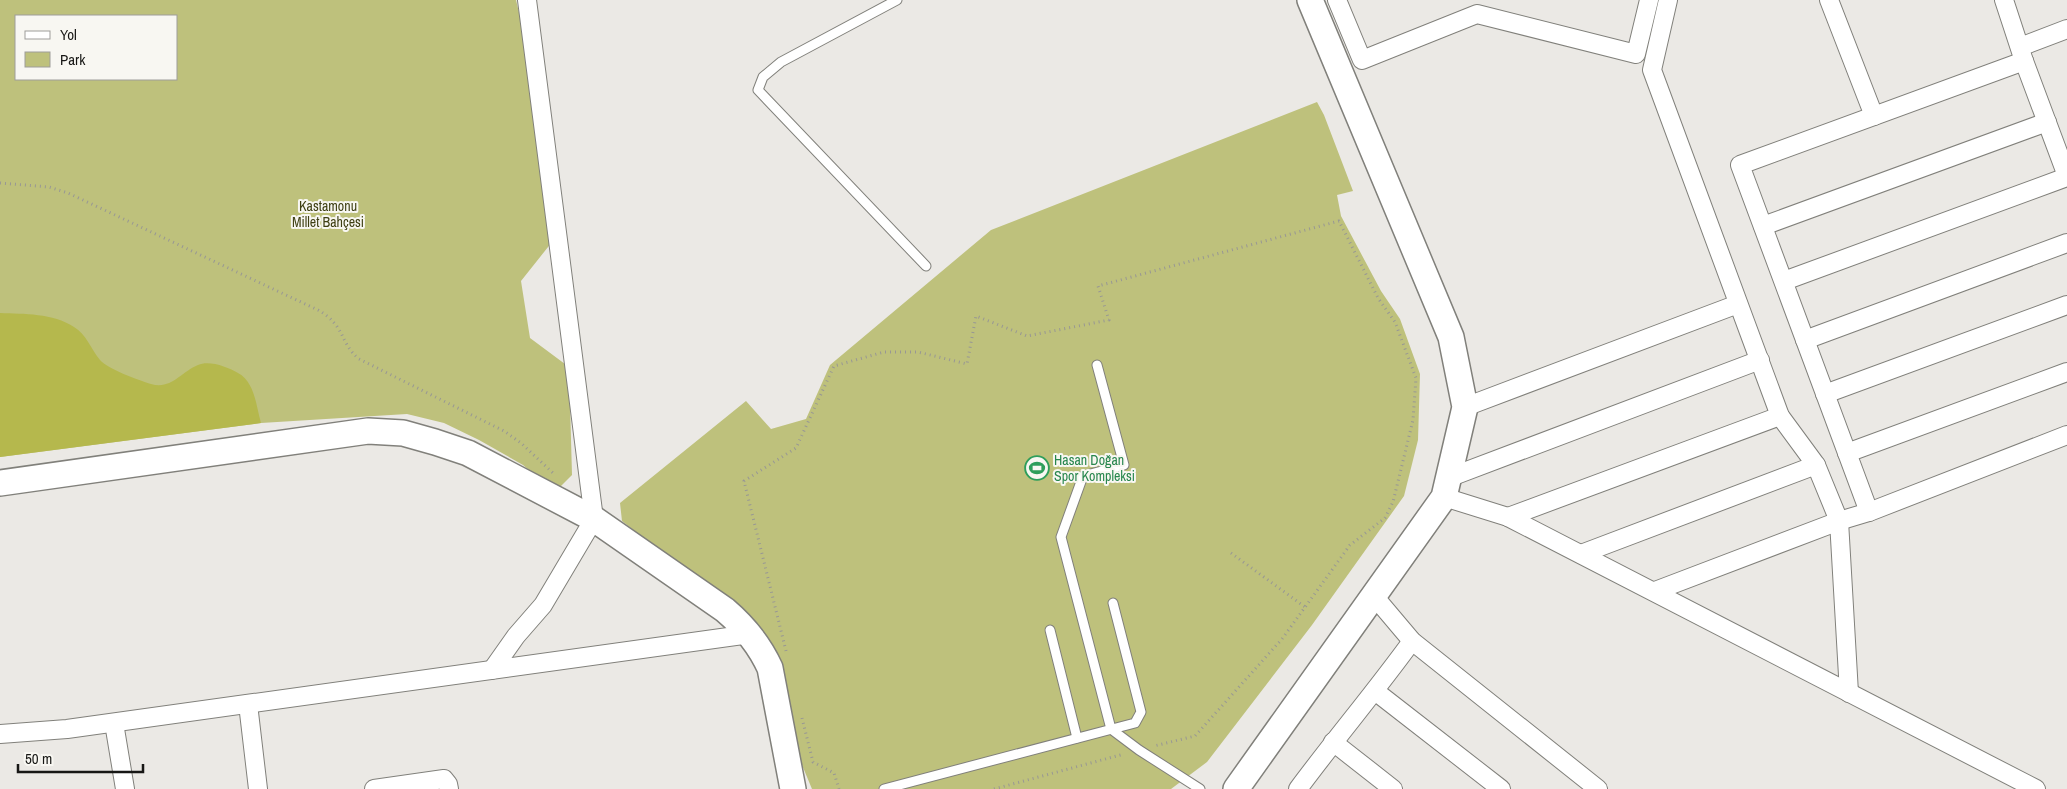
<svg xmlns="http://www.w3.org/2000/svg" width="2067" height="789" font-family="'Archivo Narrow',sans-serif">
<rect width="100%" height="100%" fill="#ebe9e5"/>
<g fill="#bec17c" fill-rule="evenodd">
<path d="M 0,0 L 516,0 L 529,54 L 556,237 L 521,281 L 530,338 L 569,367 L 572,475 L 555,492 L 523,465 L 479,440 L 444,423 L 407,414 L 261,423 L 0,457 ZM 16,16 L 176,16 L 176,79 L 16,79 Z"/>
<polygon points="1317,102 1324,115 1353,191 1337,195 1341,216 1381,291 1400,319 1420,374 1418,440 1404,496 1312,625 1207,762 1171,789 812,789 739,613 622,521 620,503 746,401 771,429 806,419 830,365 991,230"/>
</g>
<path fill="#b5b84d" d="M 0,313 C 24,314 53,313 74,327 C 86,334 91,349 100,360 C 108,369 138,380 151,384 C 171,390 181,372 198,365 C 209,360 228,367 238,373 C 255,382 256,406 261,423 L 0,457 Z"/>
<g fill="none" stroke-linecap="round" stroke-linejoin="round">
<g stroke="#81807b" stroke-width="11">
<g id="lane">
<polyline points="897,0 781,62 763,77 758,90 926,266"/>
<polyline points="1097,365 1124,465 1083,476 1061,537 1111,729 1139,750 1200,789"/>
<polyline points="1050,630 1077,738"/>
<polyline points="884,789 1135,723 1141,712 1113,603"/>
</g>
</g>
<g stroke="#81807b" stroke-width="20">
<g id="street">
<polyline points="1337,0 1362,60 1477,14 1636,54 1649,0"/>
<polyline points="1668,0 1652,70 1780,416 1816,465 1839,521 1849,693"/>
<polyline points="1829,0 1874,116"/>
<polyline points="2004,0 2024,61 2067,176"/>
<polyline points="2020,47 2067,29"/>
<polyline points="1763,226 2047,122"/>
<polyline points="1784,281 2067,177"/>
<polyline points="1805,340 2067,243"/>
<polyline points="1825,394 2067,305"/>
<polyline points="1465,407 1738,304"/>
<polyline points="1847,453 2067,372"/>
<polyline points="1448,478 1760,360"/>
<polyline points="1444,497 1508,517 2036,789"/>
<polyline points="1869,512 1740,165 2024,61"/>
<polyline points="1508,517 1780,416"/>
<polyline points="1581,554 1816,465"/>
<polyline points="1655,591 1839,521 1869,512 2067,435"/>
<polyline points="1374,596 1412,641 1598,789"/>
<polyline points="492,670 516,636 543,605 594,519 527,0"/>
<polyline points="1375,691 1501,789"/>
<polyline points="248,704 258,789"/>
<polyline points="114,723 125,789"/>
<polyline points="0,734 67,729 750,634"/>
<polyline points="1333,742 1393,789"/>
<polyline points="374,789 444,779 448,784 449,789"/>
<path d="M 1298,789 C 1335,739 1375,692 1412,641"/>
</g>
</g>
<g stroke="#81807b" stroke-width="28">
<g id="secondary">
<path d="M 0,483 L 368,431 L 403,433 L 435,442 L 468,453 L 594,519 L 725,610 C 745,627 759,644 770,668 L 793,789"/>
<polyline points="1236,789 1444,497 1465,407 1451,337 1310,0"/>
</g>
</g>
<g stroke="#989794" stroke-width="3" stroke-dasharray="1 4" stroke-linecap="butt">
<path d="M 0,183 L 49,187 L 68,193 L 318,310 C 346,326 339,342 359,359 L 504,431 L 521,443 L 553,473"/>
<polyline points="1231,553 1305,607"/>
<polyline points="786,651 744,481 796,448 834,366 884,352 918,352 967,364 976,316 1027,336 1109,320 1098,286 1339,221 1378,298 1395,322 1416,378 1413,420 1393,502 1385,518 1350,545 1282,639 1195,736 1154,746"/>
<polyline points="802,718 813,762 834,773 839,789"/>
<polyline points="994,789 1124,754"/>
</g>
<use href="#lane" stroke="#fff" stroke-width="9"/>
<use href="#street" stroke="#fff" stroke-width="18"/>
<use href="#secondary" stroke="#fff" stroke-width="25"/>
</g>
<defs>
<g id="stadium-ring" transform="scale(1.25)"><circle r="9.5" fill="#f8f7f2" stroke="#2e9e5b" stroke-width="1.5"/><path d="M0-5a6.5 5 0 1 0 0 10a6.5 5 0 1 0 0-10ZM-3.5-1.8h7v3.6h-7Z" fill="#2e9e5b"/></g>
</defs>
<g fill-rule="evenodd">
<use href="#stadium-ring" x="1037" y="468"/>
</g>
<g text-anchor="middle" stroke-width="4" stroke-linejoin="round" paint-order="stroke">
<g font-size="14" fill="#3e3f13" stroke="#f8f7f2">
<text x="328" y="211">Kastamonu<tspan x="328" dy="16">Millet Bahçesi</tspan></text>
</g>
<g font-size="14" fill="#27864d" stroke="#f8f7f2" text-anchor="start">
<text x="1054" y="465">Hasan Doğan<tspan x="1054" dy="16">Spor Kompleksi</tspan></text>
</g>
</g>
<rect x="15" y="15" width="162" height="65" fill="#f8f7f2" stroke="#9e9d9a"/>
<rect x="25" y="31" width="25" height="8" fill="#ffffff" stroke="#9e9d9a"/>
<text x="60" y="40" font-size="15" fill="#171715">Yol</text>
<rect x="25" y="52" width="25" height="15" fill="#bec17c" stroke="#9e9d9a"/>
<text x="60" y="65" font-size="15" fill="#171715">Park</text>
<path d="M18 764v8h125v-8" fill="none" stroke="#171715" stroke-width="2.5"/>
<text x="25" y="764" font-size="15" fill="#171715" stroke="#f8f7f2" stroke-width="4" paint-order="stroke">50 m</text>
</svg>
